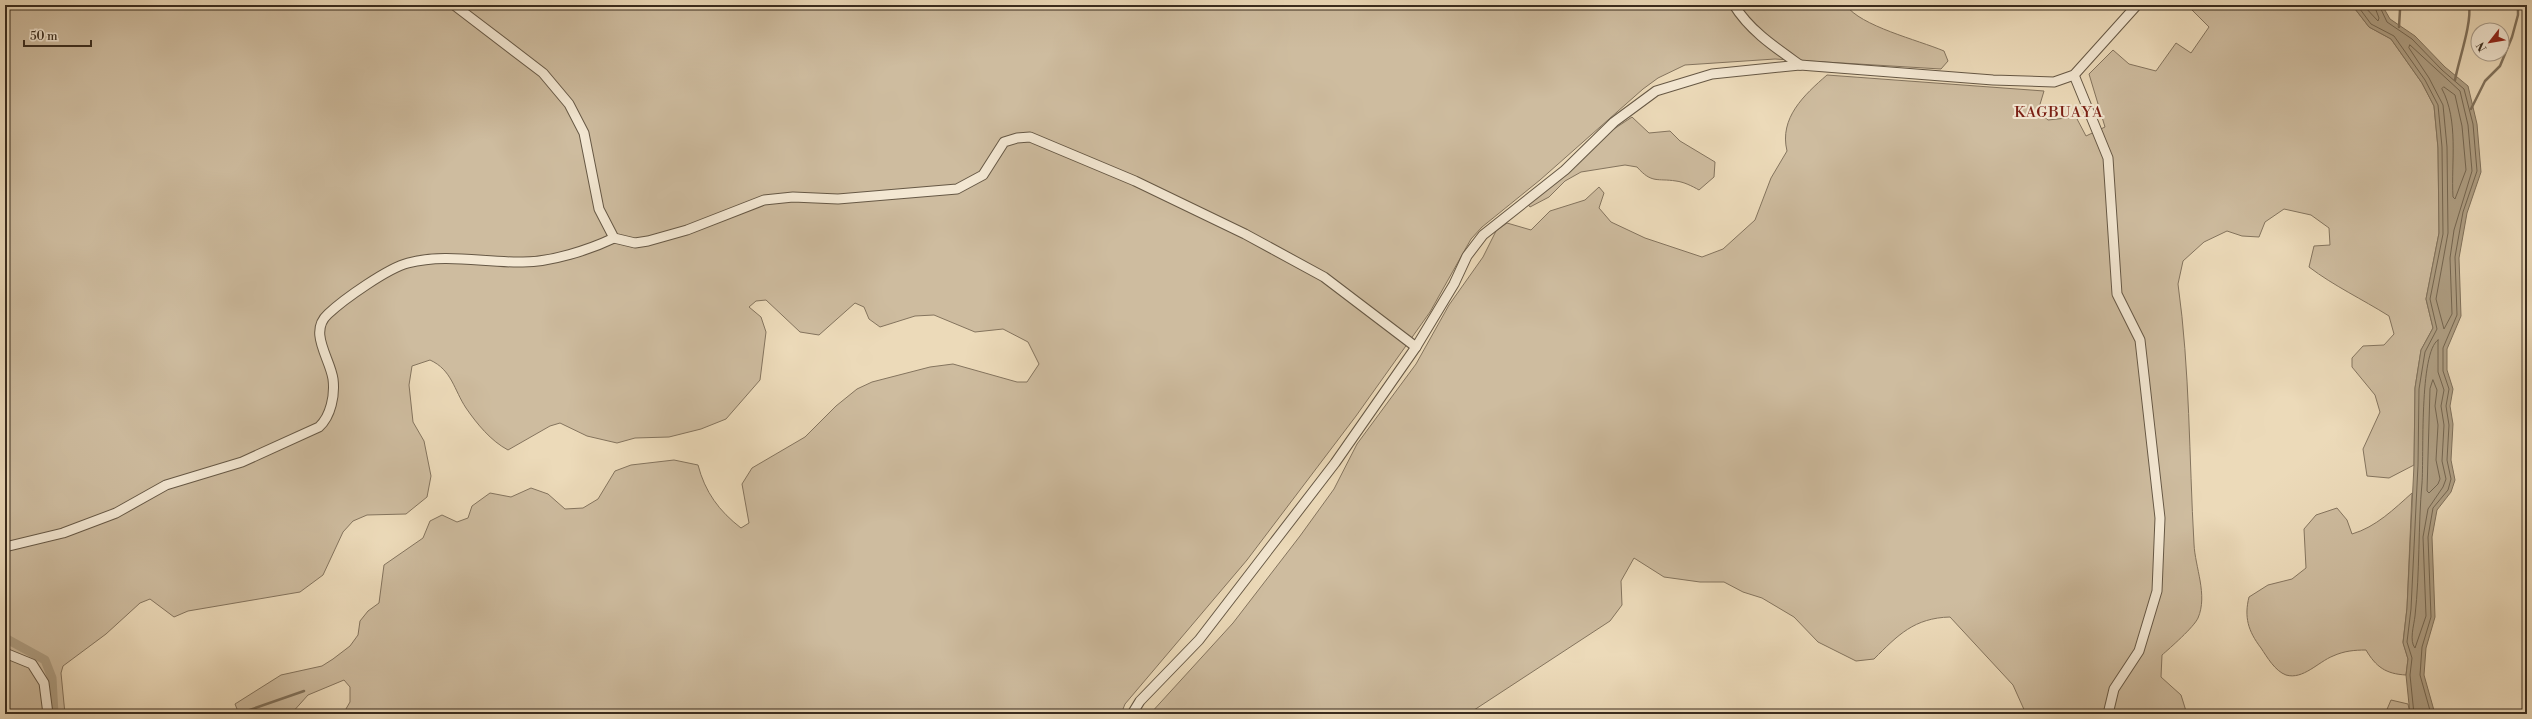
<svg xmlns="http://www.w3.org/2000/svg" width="2532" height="719" font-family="'Libre Bodoni',serif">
<rect width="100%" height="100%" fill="#ecdab9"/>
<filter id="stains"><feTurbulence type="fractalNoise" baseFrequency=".005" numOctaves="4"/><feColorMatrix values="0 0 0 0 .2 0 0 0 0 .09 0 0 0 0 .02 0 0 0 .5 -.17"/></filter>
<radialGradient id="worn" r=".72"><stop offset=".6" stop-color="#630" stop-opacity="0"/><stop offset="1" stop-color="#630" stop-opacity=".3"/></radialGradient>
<g fill="#cebc9f" stroke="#84745e">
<path d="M 5,5 L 1846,5 C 1860,26 1918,40 1944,51 L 1948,61 L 1941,69 L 1775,59 L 1685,65 L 1658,78 L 1643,89 L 1540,180 L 1482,227 L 1471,239 L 1430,312 L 1356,416 L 1247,560 L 1125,704 L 1121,714 L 343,714 L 350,702 L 350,687 L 344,680 L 308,695 L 291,714 L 239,714 L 235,704 L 281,675 L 322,666 L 333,659 L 350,646 L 358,635 L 360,621 L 368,611 L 379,603 L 384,565 L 423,538 L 430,521 L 442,515 L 457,522 L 468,518 L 472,506 L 490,493 L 511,497 L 531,488 L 548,494 L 565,509 L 583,508 L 598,499 L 615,471 L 631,465 L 674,460 L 698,465 C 705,492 719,511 741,528 L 749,523 L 742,484 L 752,468 L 805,437 L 836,406 L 857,389 L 872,382 L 930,367 L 953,364 L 1017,382 L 1027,382 L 1039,364 L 1028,342 L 1003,329 L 975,332 L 934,315 L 915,316 L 880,327 L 869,319 L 864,307 L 855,303 L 819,335 L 800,332 L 766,300 L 756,301 L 749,307 L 761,317 L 766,332 L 760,380 L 726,419 L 701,429 L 669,437 L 635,438 L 617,443 L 587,436 L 560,423 L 550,426 L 508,450 C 491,441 477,424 466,408 C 454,390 452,370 430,360 L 412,366 L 409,385 L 413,422 L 424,441 L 431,476 L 427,497 L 406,514 L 367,515 L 353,521 L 343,532 L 323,575 L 300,592 L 188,611 L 174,617 L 150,599 L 140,603 L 106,634 L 63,666 L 61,673 L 65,714 L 5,714 Z"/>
<path d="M 2187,5 L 2352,5 L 2369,27 L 2391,39 L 2422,83 L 2434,106 L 2438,148 L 2439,233 L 2426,299 L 2433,328 L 2421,350 L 2415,388 L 2414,465 L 2389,478 L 2367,476 L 2363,449 L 2380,412 L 2375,395 L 2352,367 L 2352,358 L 2363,346 L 2384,345 L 2394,334 L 2389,316 C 2362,299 2334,286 2309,267 L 2314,246 L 2330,245 L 2329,228 L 2311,215 L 2284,209 L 2265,222 L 2259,237 L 2242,236 L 2227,231 L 2204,242 L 2183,261 L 2178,284 C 2190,370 2189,457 2194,544 C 2195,567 2208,595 2198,618 C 2194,627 2170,648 2162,655 L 2161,677 L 2181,695 L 2186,711 L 2184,714 L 2026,714 L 2013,685 L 1950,617 C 1914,618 1898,635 1874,659 L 1856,661 L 1818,642 L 1794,617 L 1762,598 L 1743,592 L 1724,582 L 1700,582 L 1664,577 L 1634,558 L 1621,581 L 1622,605 L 1610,621 L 1468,714 L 1150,714 L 1233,623 L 1300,536 L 1334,489 L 1357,444 L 1416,364 L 1449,305 L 1483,257 L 1496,231 L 1507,223 L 1531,230 L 1550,211 L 1585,200 L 1599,187 L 1604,193 L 1599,208 L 1611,222 L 1645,238 L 1702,257 L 1723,249 L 1755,220 L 1771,178 L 1787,151 C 1779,118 1804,95 1827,75 L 2044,91 L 2038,111 L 2048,120 L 2076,117 L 2086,136 L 2105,127 L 2089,74 L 2113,50 L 2129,64 L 2156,71 L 2176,43 L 2191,53 L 2209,27 Z"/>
<path d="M 1632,117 L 1649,133 L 1670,131 L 1680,141 L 1715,162 L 1714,177 L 1699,190 C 1692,186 1684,182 1676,181 C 1657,178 1652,184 1637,167 L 1625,165 L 1581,172 L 1565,181 L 1549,197 L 1530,207 L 1527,203 L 1611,131 Z"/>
<path d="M 2412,493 L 2407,608 L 2403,642 L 2408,659 L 2406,675 C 2386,674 2376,667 2366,650 C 2354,650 2344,651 2333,656 C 2318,662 2303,680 2286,675 C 2275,671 2267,657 2261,648 C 2248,631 2244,617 2249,597 L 2268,585 L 2292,579 L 2306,568 L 2304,529 L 2316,515 L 2337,508 L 2347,520 L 2352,534 C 2376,527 2394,509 2412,493 Z"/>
<polygon points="2391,700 2408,704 2410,714 2385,714"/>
</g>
<polygon fill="#af9f84" stroke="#80715b" points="2352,5 2382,5 2390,19 2415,36 2445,67 2468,86 2477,124 2481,172 2467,213 2459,258 2461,316 2447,349 2447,370 2453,389 2450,406 2453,424 2451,460 2455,480 2451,492 2437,510 2432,537 2435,617 2426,648 2424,675 2435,714 2410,714 2406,675 2408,659 2403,643 2407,608 2414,465 2415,388 2421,350 2433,328 2426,299 2439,233 2438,148 2434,106 2422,83 2391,39 2369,27"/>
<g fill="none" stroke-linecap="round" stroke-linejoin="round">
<g stroke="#746651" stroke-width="1">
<polyline points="2357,5 2371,24 2394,36 2425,80 2438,105 2442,147 2443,234 2430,299 2437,329 2425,352 2419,389 2418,465 2411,609 2407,642 2412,658 2410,675 2414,714"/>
<polyline points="2363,5 2378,21 2379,18 2374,5"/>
<polyline points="2379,5 2387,22 2412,39 2442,70 2464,89 2473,124 2477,171 2463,212 2455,257 2457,315 2443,348 2443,371 2449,389 2446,406 2449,425 2447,460 2451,479 2448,490 2433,508 2428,537 2431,617 2422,647 2420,675 2431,714"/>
<polygon points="2410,45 2460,91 2468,125 2472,171 2454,230 2450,258 2452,314 2444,329 2436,299 2448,233 2447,147 2443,105 2429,78 2409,48"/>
<path d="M 2444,87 L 2455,95 L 2462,126 L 2466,170 L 2455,199 L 2453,197 C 2451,162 2459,121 2442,89 Z"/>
<path d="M 2438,340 L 2438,372 L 2444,390 L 2441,406 L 2444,425 L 2442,461 L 2446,479 L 2443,487 L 2428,509 L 2423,537 L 2426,616 L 2415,648 C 2409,641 2414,625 2415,616 C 2420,572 2418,527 2422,483 C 2424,457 2419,352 2438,340 Z"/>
<polygon points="2433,380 2437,390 2435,406 2438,425 2436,460 2440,479 2438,484 2429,493 2427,491 2430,389"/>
</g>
<g stroke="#80715b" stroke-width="2.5">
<polyline points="2397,5 2400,10 2399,27"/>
<path d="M 2455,80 C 2459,59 2472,23 2469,5"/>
<polyline points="2471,109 2485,81 2500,66 2512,37 2518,15 2518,5"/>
<polyline points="238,714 304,691"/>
</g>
<polyline stroke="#af9f84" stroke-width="9" points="5,638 45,660 52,678 54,714"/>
<g stroke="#665845" stroke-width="11">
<g id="minor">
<polyline points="454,5 543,73 569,104 584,133 599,209 614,238 635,243 648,241 687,230 764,200 793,197 838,199 957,189 983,175 1004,142 1017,138 1030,137 1135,181 1245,234 1324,277 1416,347"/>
<path d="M 1734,5 C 1750,31 1776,48 1800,65"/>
<polyline points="5,6 7,5"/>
<polyline points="2074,75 2108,158 2117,294 2140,340 2160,518 2157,591 2139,651 2114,689 2108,714"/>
<path d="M 5,547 L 63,533 L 116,513 L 166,485 L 242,462 L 319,427 C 331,416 335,395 333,379 C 330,358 308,332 328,314 C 344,299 388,268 408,263 C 446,253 485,263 523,262 C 551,262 589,250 614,238"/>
<polyline points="5,653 32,664 44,683 48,714"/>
<polyline points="1132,714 1140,701 1199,640 1335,463 1416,347 1454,284 1467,256 1483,235 1565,170 1614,122 1656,91 1712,74 1800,65 1993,80 2054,82 2074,75 2137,5"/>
</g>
</g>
<use href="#minor" stroke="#f3e7d2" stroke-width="9"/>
</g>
<g text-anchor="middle" stroke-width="4" stroke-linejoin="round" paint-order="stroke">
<g font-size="15" letter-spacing="1" fill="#7a1f14" stroke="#f3e7d2">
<text x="2059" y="117">KAGBUAYA</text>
</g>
</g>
<rect width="2532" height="719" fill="none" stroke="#ecdab9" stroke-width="20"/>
<rect x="6" y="6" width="2520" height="707" fill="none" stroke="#3a2c1e" stroke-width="2"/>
<rect x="10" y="10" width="2512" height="699" fill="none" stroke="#3a2c1e"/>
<g transform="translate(2490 42) rotate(239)"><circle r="19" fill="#f3e7d2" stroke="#a99c8a"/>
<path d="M0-3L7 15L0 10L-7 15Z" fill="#8f2418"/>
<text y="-6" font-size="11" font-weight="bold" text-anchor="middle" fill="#3a2c1e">N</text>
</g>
<path d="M24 40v6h67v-6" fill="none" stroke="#3a2c1e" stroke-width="2"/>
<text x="30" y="40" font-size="12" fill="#3a2c1e" stroke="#f3e7d2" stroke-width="3" paint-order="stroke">50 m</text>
<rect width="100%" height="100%" filter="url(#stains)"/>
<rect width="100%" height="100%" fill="url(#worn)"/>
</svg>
